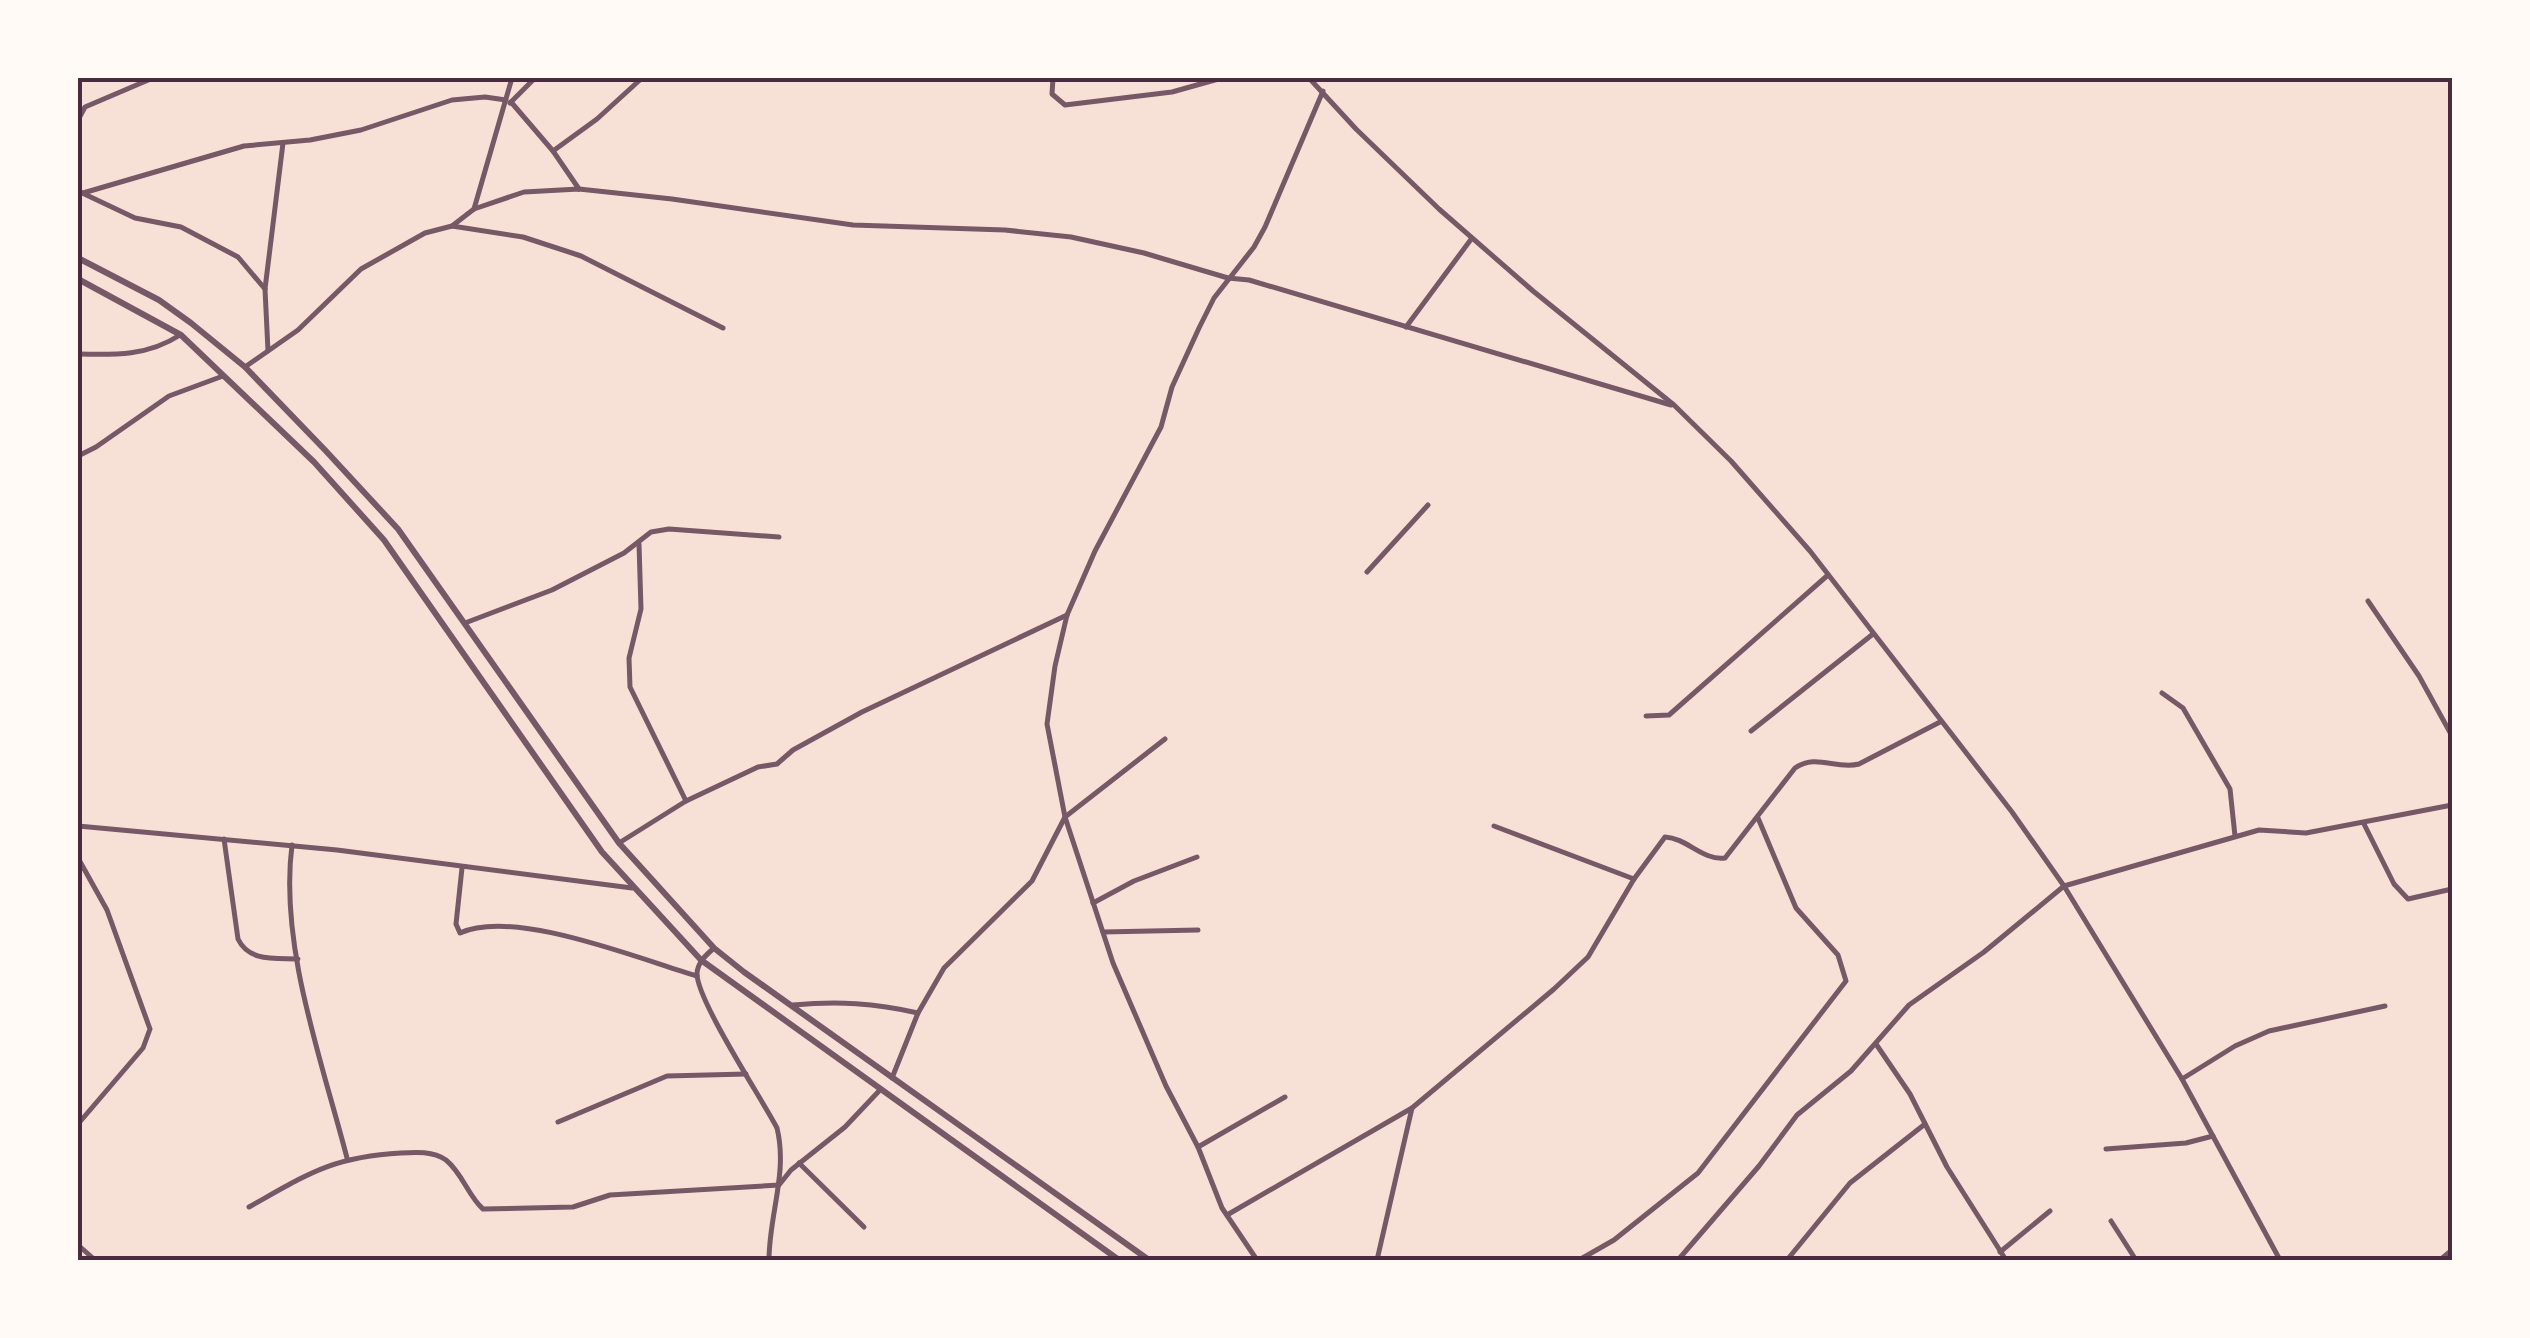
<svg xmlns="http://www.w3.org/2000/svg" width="2530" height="1338" font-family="Karla,sans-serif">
<rect width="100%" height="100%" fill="#f7e1d7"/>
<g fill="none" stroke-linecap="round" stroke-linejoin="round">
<g stroke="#755966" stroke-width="5">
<polyline points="1053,78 1052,94 1065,105 1172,92 1222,78"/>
<polyline points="1309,78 1356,129 1439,209 1533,291 1674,405 1731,461 1810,551 2012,812 2064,886 2182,1079 2280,1260"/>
<polyline points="511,102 553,151 579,189"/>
<polyline points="510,103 535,78"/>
<polyline points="78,120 85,107 153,78"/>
<polyline points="553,151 597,119 642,78"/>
<polyline points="78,191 135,218 181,227 238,257 265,289"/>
<polyline points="83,193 244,146 310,140 361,130 452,100 485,97 506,100"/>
<polyline points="474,209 512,78"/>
<polyline points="452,226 523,237 581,256 723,328"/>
<polyline points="1406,327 1472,238"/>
<polyline points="268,351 265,289 283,143"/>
<path d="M 78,354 C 115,355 148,356 180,335"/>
<polyline points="245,367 298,330 361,269 425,233 452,226 474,209 524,192 579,189 672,199 853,225 1005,230 1071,237 1144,253 1228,278 1249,280 1671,405"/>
<polyline points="78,456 96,447 169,396 223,376"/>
<polyline points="639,544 641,609 629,658 630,687 686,801"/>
<polyline points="1367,572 1428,505"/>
<polyline points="2368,601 2419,676 2452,736"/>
<polyline points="465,623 552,590 624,553 651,532 669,529 779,537"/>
<polyline points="2162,693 2183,708 2230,789 2235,836"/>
<polyline points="1646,716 1669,715 1828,575"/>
<polyline points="1751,731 1873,634"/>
<polyline points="2364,824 2394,884 2408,899 2452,889"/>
<polyline points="78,826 337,850 632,888"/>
<polyline points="1494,826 1634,879"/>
<path d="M 224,839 L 238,939 C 249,962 275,958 298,959"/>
<polyline points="619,843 686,801 758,767 777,764 793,750 862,712 1067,615"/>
<path d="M 292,845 C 279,945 322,1061 347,1158"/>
<polyline points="78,858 107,910 150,1029 143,1048 78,1124"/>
<path d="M 462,868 L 456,924 L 460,933 C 514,908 639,959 697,976"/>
<polyline points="1093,903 1134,881 1197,857"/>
<polyline points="1103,932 1198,930"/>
<path d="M 714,948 C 706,955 698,962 697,973 C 696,999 762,1099 777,1128 C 788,1173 769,1215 769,1260"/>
<path d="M 793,1005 C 838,1001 874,1003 918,1013"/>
<polyline points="1876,1044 1910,1094 1947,1167 2006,1260"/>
<polyline points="892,1078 918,1013 944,968 1032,881 1065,817 1165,739"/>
<polyline points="2182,1079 2235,1046 2269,1031 2385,1006"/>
<polyline points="558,1122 667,1076 746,1074"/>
<polyline points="1198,1147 1285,1097"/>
<polyline points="2106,1149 2186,1143 2213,1136"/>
<polyline points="799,1163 864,1227"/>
<path d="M 249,1207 C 308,1174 331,1157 401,1153 C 416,1152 433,1151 446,1160 C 463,1174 468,1196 483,1209 L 573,1207 L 610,1195 L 779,1185 L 791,1170 L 845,1127 L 879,1091"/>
<path d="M 1227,1215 L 1412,1108 L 1554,989 L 1588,957 L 1634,879 L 1665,837 C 1687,838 1703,861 1725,858 L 1795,768 C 1816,753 1836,770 1859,764 L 1940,722"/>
<polyline points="2111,1221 2136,1260"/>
<polyline points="78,1245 95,1260"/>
<polyline points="2000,1252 2050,1211"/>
<polyline points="1257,1260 1222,1208 1198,1147 1166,1086 1113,963 1065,817 1047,724 1055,666 1067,615 1095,551 1161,427 1172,387 1199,328 1214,298 1254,247 1265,227 1323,91"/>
<polyline points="1377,1260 1412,1108"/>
<polyline points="1579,1260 1614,1240 1698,1173 1846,981 1838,955 1796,908 1758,818"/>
<polyline points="1678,1260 1759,1166 1797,1115 1851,1071 1909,1005 1984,952 2064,886 2259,830 2306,833 2452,805"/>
<polyline points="1787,1260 1850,1183 1925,1124"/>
<polyline points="2440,1260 2452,1250"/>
</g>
<g stroke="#755966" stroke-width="6">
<polyline points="78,258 159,300 191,323 245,367 325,450 398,529 619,843 714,948 744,972 1149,1260"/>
<polyline points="78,279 181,335 314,462 384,540 602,852 701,960 1119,1260"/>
</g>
</g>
<rect width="2530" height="1338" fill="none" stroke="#fffaf5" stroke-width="160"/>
<rect x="80" y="80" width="2370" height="1178" fill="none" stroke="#4a2c40" stroke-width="4"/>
</svg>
